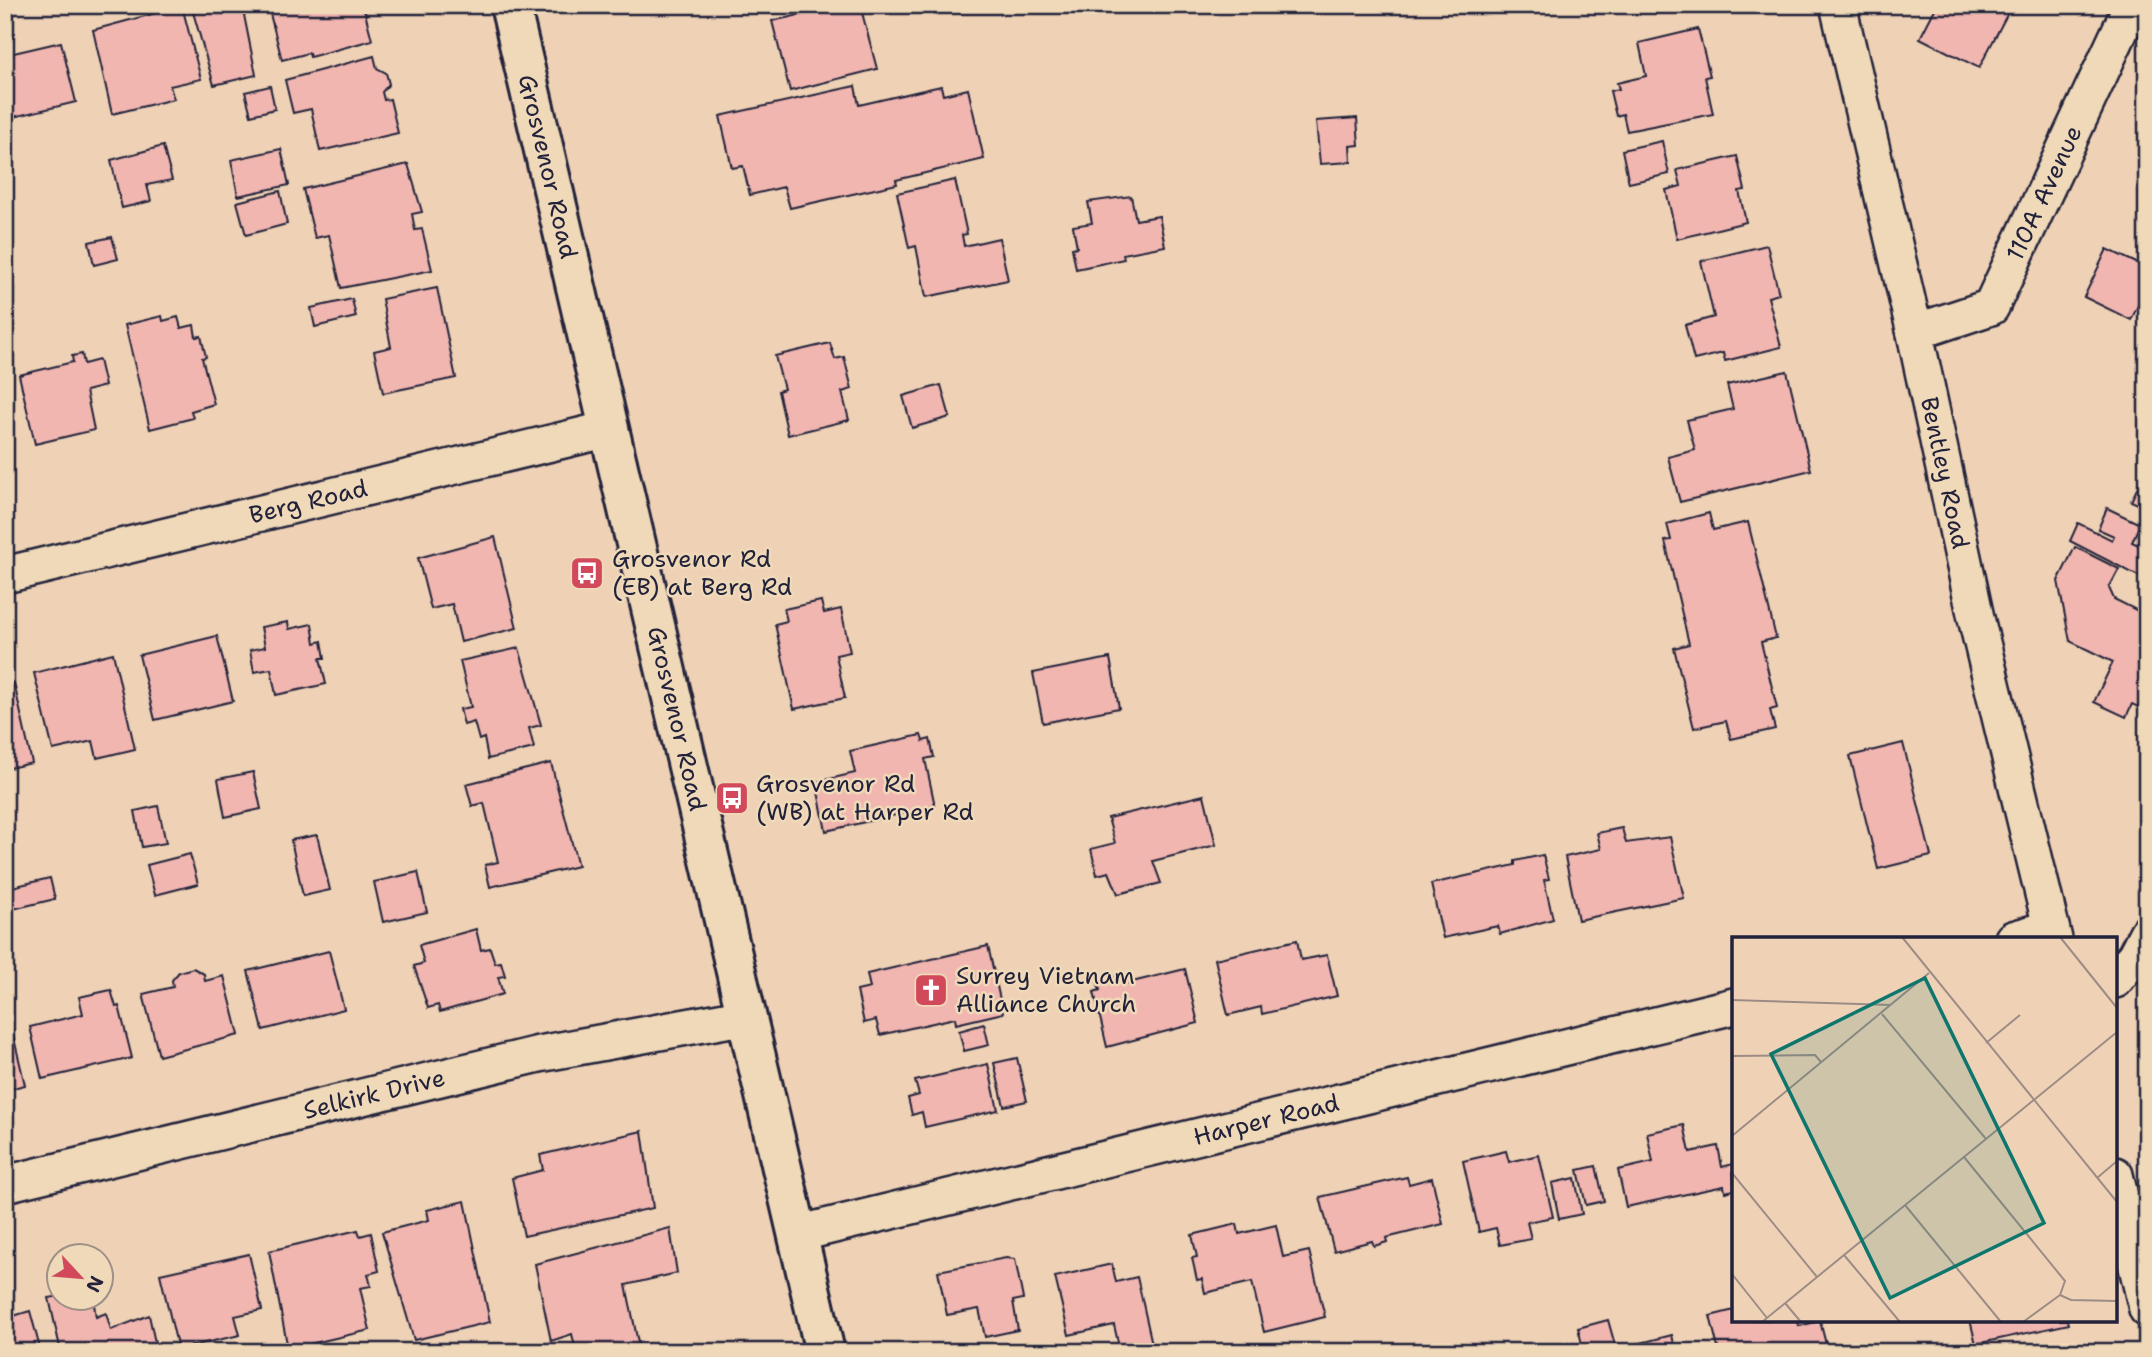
<svg xmlns="http://www.w3.org/2000/svg" width="2152" height="1357" font-family="'Shantell Sans',sans-serif">
<rect width="100%" height="100%" fill="#efd2b6"/>
<filter id="ink" filterUnits="userSpaceOnUse"><feTurbulence type="fractalNoise" baseFrequency=".0143" numOctaves="2"/><feDisplacementMap in="SourceGraphic" scale="14" xChannelSelector="R" yChannelSelector="G"/><feConvolveMatrix kernelMatrix="1 2 1 2 8 2 1 2 1" color-interpolation-filters="sRGB"/></filter>
<g filter="url(#ink)">
<g fill="#f1b6b0" stroke="#22223b" stroke-width="2">
<polygon points="221,5 242,5 256,75 214,85 193,12"/>
<polygon points="282,5 363,5 372,40 310,57 309,53 282,60 269,10"/>
<polygon points="845,5 860,5 877,69 790,91 772,21"/>
<polygon points="1937,5 2003,5 2010,9 1979,68 1920,38"/>
<polygon points="182,6 201,79 170,86 174,99 112,114 93,30"/>
<polygon points="1698,29 1710,76 1705,77 1713,114 1627,131 1623,114 1616,116 1610,91 1619,89 1617,83 1646,76 1639,43"/>
<polygon points="61,42 76,102 5,119 5,55"/>
<polygon points="374,56 377,68 386,73 389,84 382,92 384,100 390,99 398,133 320,151 311,109 293,113 285,80"/>
<polygon points="270,86 275,109 251,115 245,92"/>
<polygon points="855,86 859,105 941,86 943,95 968,89 984,159 896,180 897,184 790,208 784,187 750,195 743,166 732,168 720,116"/>
<polygon points="1357,118 1359,145 1350,146 1351,162 1320,164 1316,121"/>
<polygon points="1662,141 1669,174 1629,183 1622,150"/>
<polygon points="163,146 172,180 147,185 151,201 122,208 111,160"/>
<polygon points="281,149 289,185 238,196 231,160"/>
<polygon points="1737,156 1745,190 1739,191 1746,222 1677,239 1666,190 1681,186 1677,170"/>
<polygon points="408,164 422,212 412,214 415,230 422,229 432,270 341,288 329,235 315,238 303,189"/>
<polygon points="955,180 967,234 962,235 964,246 999,238 1008,280 926,297 916,246 909,248 897,193"/>
<polygon points="280,191 287,224 246,235 237,202"/>
<polygon points="1131,196 1136,220 1159,216 1165,246 1123,254 1124,259 1076,269 1072,248 1077,247 1073,226 1092,223 1088,202"/>
<polygon points="112,237 118,259 94,265 89,242"/>
<polygon points="1767,245 1779,294 1768,297 1781,347 1725,361 1723,353 1694,360 1685,325 1714,317 1701,261"/>
<polygon points="2107,249 2147,268 2147,287 2131,320 2084,297"/>
<polygon points="437,288 456,378 383,393 374,351 391,347 382,299"/>
<polygon points="352,299 356,317 315,327 311,308"/>
<polygon points="162,316 163,321 178,317 181,328 194,325 196,337 201,336 206,357 202,358 214,404 191,411 193,418 150,429 125,325"/>
<polygon points="830,343 835,359 844,357 852,389 842,392 849,420 788,435 778,391 784,389 775,356"/>
<polygon points="82,354 84,364 99,360 105,386 86,391 94,430 35,444 19,375 73,362 72,356"/>
<polygon points="1787,371 1811,470 1680,502 1668,457 1695,450 1687,420 1733,409 1727,385"/>
<polygon points="941,385 950,417 912,428 903,396"/>
<polygon points="5,425 12,455 5,456"/>
<polygon points="2146,470 2147,470 2147,508 2131,501"/>
<polygon points="2107,508 2140,524 2132,542 2147,549 2147,564 2140,577 2070,541 2078,523 2112,540 2114,536 2098,529"/>
<polygon points="1709,513 1713,530 1748,522 1776,638 1761,642 1777,708 1770,710 1775,729 1731,739 1726,721 1694,728 1674,648 1689,644 1665,541 1671,540 1667,524"/>
<polygon points="495,537 517,628 461,642 452,604 431,609 418,558"/>
<polygon points="2075,547 2119,569 2109,588 2114,599 2138,611 2140,608 2147,611 2147,711 2132,704 2126,717 2094,702 2113,662 2070,641 2058,581"/>
<polygon points="821,601 824,613 841,609 850,652 836,655 845,698 794,709 775,624 787,621 784,609"/>
<polygon points="288,622 289,629 312,624 315,643 322,641 325,658 320,658 326,684 276,695 271,669 254,672 250,650 265,647 261,627"/>
<polygon points="217,636 233,701 155,720 139,655"/>
<polygon points="519,648 541,725 529,728 534,748 488,759 484,738 479,740 474,722 464,725 460,709 471,707 460,661"/>
<polygon points="113,653 135,749 97,758 93,741 53,750 34,673"/>
<polygon points="1110,658 1119,708 1043,723 1033,673"/>
<polygon points="5,678 14,683 32,763 5,769"/>
<polygon points="921,735 923,741 930,739 934,757 925,759 935,806 826,831 816,782 855,773 850,751"/>
<polygon points="1903,743 1931,856 1878,869 1850,756"/>
<polygon points="551,763 578,866 490,887 485,865 498,862 484,803 472,806 466,784"/>
<polygon points="253,772 261,809 225,817 218,779"/>
<polygon points="1204,795 1216,845 1153,861 1161,883 1118,894 1109,872 1097,875 1091,849 1115,843 1108,818"/>
<polygon points="158,806 166,843 142,847 135,811"/>
<polygon points="1622,828 1626,843 1670,837 1684,898 1578,920 1565,857 1601,849 1597,833"/>
<polygon points="317,835 330,890 303,896 291,840"/>
<polygon points="190,854 198,884 155,895 147,865"/>
<polygon points="1543,855 1549,879 1544,880 1553,919 1500,934 1498,926 1443,938 1431,884 1515,865 1515,861"/>
<polygon points="418,872 427,912 383,922 374,882"/>
<polygon points="50,878 55,899 13,909 8,888"/>
<polygon points="476,929 481,950 490,948 495,963 501,962 505,976 498,977 503,994 440,1012 438,1005 428,1008 414,966 424,963 419,945"/>
<polygon points="1297,940 1301,960 1327,955 1337,996 1262,1014 1261,1007 1228,1015 1215,959"/>
<polygon points="988,946 1003,1013 956,1024 955,1018 880,1035 876,1020 864,1023 857,991 870,988 867,974"/>
<polygon points="329,951 344,1009 263,1030 248,971"/>
<polygon points="193,968 204,974 205,981 224,976 239,1035 159,1056 143,994 173,987 172,980 179,972"/>
<polygon points="1185,969 1198,1023 1107,1047 1094,992 1100,990 1097,981 1126,974 1128,983"/>
<polygon points="111,990 116,1007 119,1006 132,1058 42,1079 30,1027 83,1014 79,997"/>
<polygon points="984,1024 989,1045 964,1051 959,1031"/>
<polygon points="12,1030 25,1085 5,1090 5,1032"/>
<polygon points="1017,1058 1027,1101 1004,1106 994,1063"/>
<polygon points="988,1064 998,1110 925,1127 922,1112 912,1115 908,1098 919,1095 915,1081"/>
<polygon points="1684,1125 1690,1152 1718,1146 1722,1167 1733,1164 1734,1190 1725,1192 1724,1186 1626,1207 1618,1170 1653,1162 1647,1133"/>
<polygon points="642,1131 653,1208 524,1236 512,1178 543,1170 540,1155"/>
<polygon points="1506,1151 1509,1162 1539,1155 1553,1217 1527,1222 1531,1239 1500,1245 1496,1228 1479,1232 1463,1161"/>
<polygon points="1596,1166 1604,1201 1586,1205 1578,1170"/>
<polygon points="1407,1177 1409,1184 1432,1178 1443,1224 1386,1238 1387,1242 1374,1246 1372,1241 1334,1251 1320,1197"/>
<polygon points="1575,1178 1582,1214 1559,1219 1552,1183"/>
<polygon points="465,1201 490,1322 414,1340 382,1232 429,1220 427,1210"/>
<polygon points="1237,1224 1239,1234 1276,1225 1283,1257 1309,1251 1325,1317 1264,1332 1252,1282 1205,1293 1202,1279 1197,1280 1192,1258 1197,1257 1192,1235"/>
<polygon points="670,1228 677,1273 626,1285 640,1352 576,1352 572,1334 551,1341 535,1264"/>
<polygon points="358,1230 360,1236 371,1233 379,1271 368,1274 371,1286 360,1288 370,1330 288,1349 269,1251"/>
<polygon points="249,1254 262,1310 235,1316 240,1335 178,1349 160,1274"/>
<polygon points="1006,1258 1015,1259 1023,1299 1013,1301 1018,1330 985,1337 979,1309 947,1315 938,1271"/>
<polygon points="1112,1264 1116,1282 1137,1277 1152,1344 1120,1351 1114,1325 1069,1335 1055,1277"/>
<polygon points="60,1296 93,1298 96,1317 106,1313 111,1330 149,1315 157,1352 61,1352 49,1298"/>
<polygon points="8,1310 10,1317 30,1311 41,1352 5,1352 5,1311"/>
<polygon points="1734,1310 1734,1320 1798,1320 1799,1326 1820,1321 1828,1352 1719,1352 1710,1316"/>
<polygon points="1608,1320 1617,1352 1584,1352 1578,1328"/>
<polygon points="1970,1320 2068,1320 2069,1324 1976,1344"/>
<polygon points="1672,1335 1676,1352 1630,1352 1629,1346"/>
</g>
<g fill="none" stroke-linecap="round" stroke-linejoin="round">
<g stroke="#22223b" stroke-width="40">
<g id="street">
<path id="s1" d="M 1838,5 L 1914,329 L 1976,618 L 2054,939"/>
<path id="s2" d="M 1914,329 L 1934,326 L 1991,307 L 2132,5"/>
<path id="s3" d="M 5,575 L 609,429"/>
<polyline points="2013,939 2051,928"/>
<polyline points="2115,980 2135,956 2147,933"/>
<polyline points="2115,1175 2147,1309"/>
<path id="s4" d="M 5,1184 L 539,1054 L 747,1016"/>
<path id="s5" d="M 797,1234 L 1734,1006"/>
</g>
</g>
<g stroke="#22223b" stroke-width="44">
<g id="secondary">
<path id="s6" d="M 510,5 L 825,1352"/>
</g>
</g>
<use href="#street" stroke="#efd9b8" stroke-width="35"/>
<use href="#secondary" stroke="#efd9b8" stroke-width="38"/>
</g>
</g>
<defs>
<g id="bus-square" transform="scale(1.75)"><rect x="-9" y="-9" width="18" height="18" rx="4" fill="#d1495b" stroke="#efd9b8"/><path d="M-5-6H5V4H4V6H2V4H-2V6H-4V4H-5ZM-3.5-4V0h7V-4ZM-3.5 1.2v1.5H-2V1.2ZM2 1.2v1.5H3.5V1.2Z" fill="#fff"/></g>
<g id="church-square" transform="scale(1.75)"><rect x="-9" y="-9" width="18" height="18" rx="4" fill="#d1495b" stroke="#efd9b8"/><path d="M-1.2-6h2.4v3.5h3.3v2.4h-3.3V6h-2.4V-.1h-3.3v-2.4h3.3Z" fill="#fff"/></g>
</defs>
<g fill-rule="evenodd">
<use href="#bus-square" x="587" y="573"/>
<use href="#bus-square" x="732" y="798"/>
<use href="#church-square" x="931" y="990"/>
</g>
<g text-anchor="middle" stroke-width="5" stroke-linejoin="round" paint-order="stroke">
<g font-size="24" fill="#22223b" stroke="#efd9b8">
<text dy="8" stroke="none"><textPath href="#s6" startOffset="166">Grosvenor Road</textPath></text>
<text dy="8" stroke="none"><textPath href="#s2" startOffset="206">110A Avenue</textPath></text>
<text dy="8" stroke="none"><textPath href="#s1" startOffset="480">Bentley Road</textPath></text>
<text dy="8" stroke="none"><textPath href="#s3" startOffset="312">Berg Road</textPath></text>
<text dy="8" stroke="none"><textPath href="#s6" startOffset="733">Grosvenor Road</textPath></text>
<text dy="8" stroke="none"><textPath href="#s4" startOffset="380">Selkirk Drive</textPath></text>
<text dy="8" stroke="none"><textPath href="#s5" startOffset="483">Harper Road</textPath></text>
</g>
<g font-size="24" fill="#22223b" stroke="#efd9b8" text-anchor="start">
<text x="612" y="567">Grosvenor Rd<tspan x="612" dy="28">(EB) at Berg Rd</tspan></text>
<text x="756" y="792">Grosvenor Rd<tspan x="756" dy="28">(WB) at Harper Rd</tspan></text>
<text x="956" y="984">Surrey Vietnam<tspan x="956" dy="28">Alliance Church</tspan></text>
</g>
</g>
<g transform="translate(1732 937)">
<rect width="385" height="385" fill="#efd2b6"/>
<path fill="none" stroke="#9d8c85" stroke-width="2" d="M 170,0 L 385,265M 328,0 L 385,71M 0,63 L 159,68M 150,77 L 254,202M 254,106 L 288,78M 0,119 L 83,118 L 89,125M 0,199 L 197,36M 232,220 L 333,344 L 328,358M 0,236 L 85,340M 365,241 L 385,224M 173,268 L 269,385M 112,318 L 168,385M 0,337 L 35,381M 328,358 L 339,363 L 385,364M 53,366 L 69,385M 30,385 L 385,95M 291,385 L 328,358"/>
<path fill="#0f766e" fill-opacity="0.15" stroke="#0f766e" stroke-width="3.5" d="M 193,41 L 312,286 L 158,361 L 39,117 Z"/>
<rect width="385" height="385" fill="none" stroke="#22223b" stroke-width="3.5"/>
</g>
<rect width="2152" height="1357" fill="none" stroke="#efd9b8" stroke-width="28"/>
<rect x="14" y="14" width="2124" height="1329" fill="none" stroke="#22223b" stroke-width="2.5" filter="url(#ink)"/>
<g transform="translate(80 1277) rotate(116)"><circle r="33" fill="#efd9b8" stroke="#9d9086" stroke-width="2"/>
<path d="M0-5L12 26L0 18L-12 26Z" fill="#d1495b"/>
<text y="-10" font-size="19" font-weight="bold" text-anchor="middle" fill="#22223b">N</text>
</g>
</svg>
